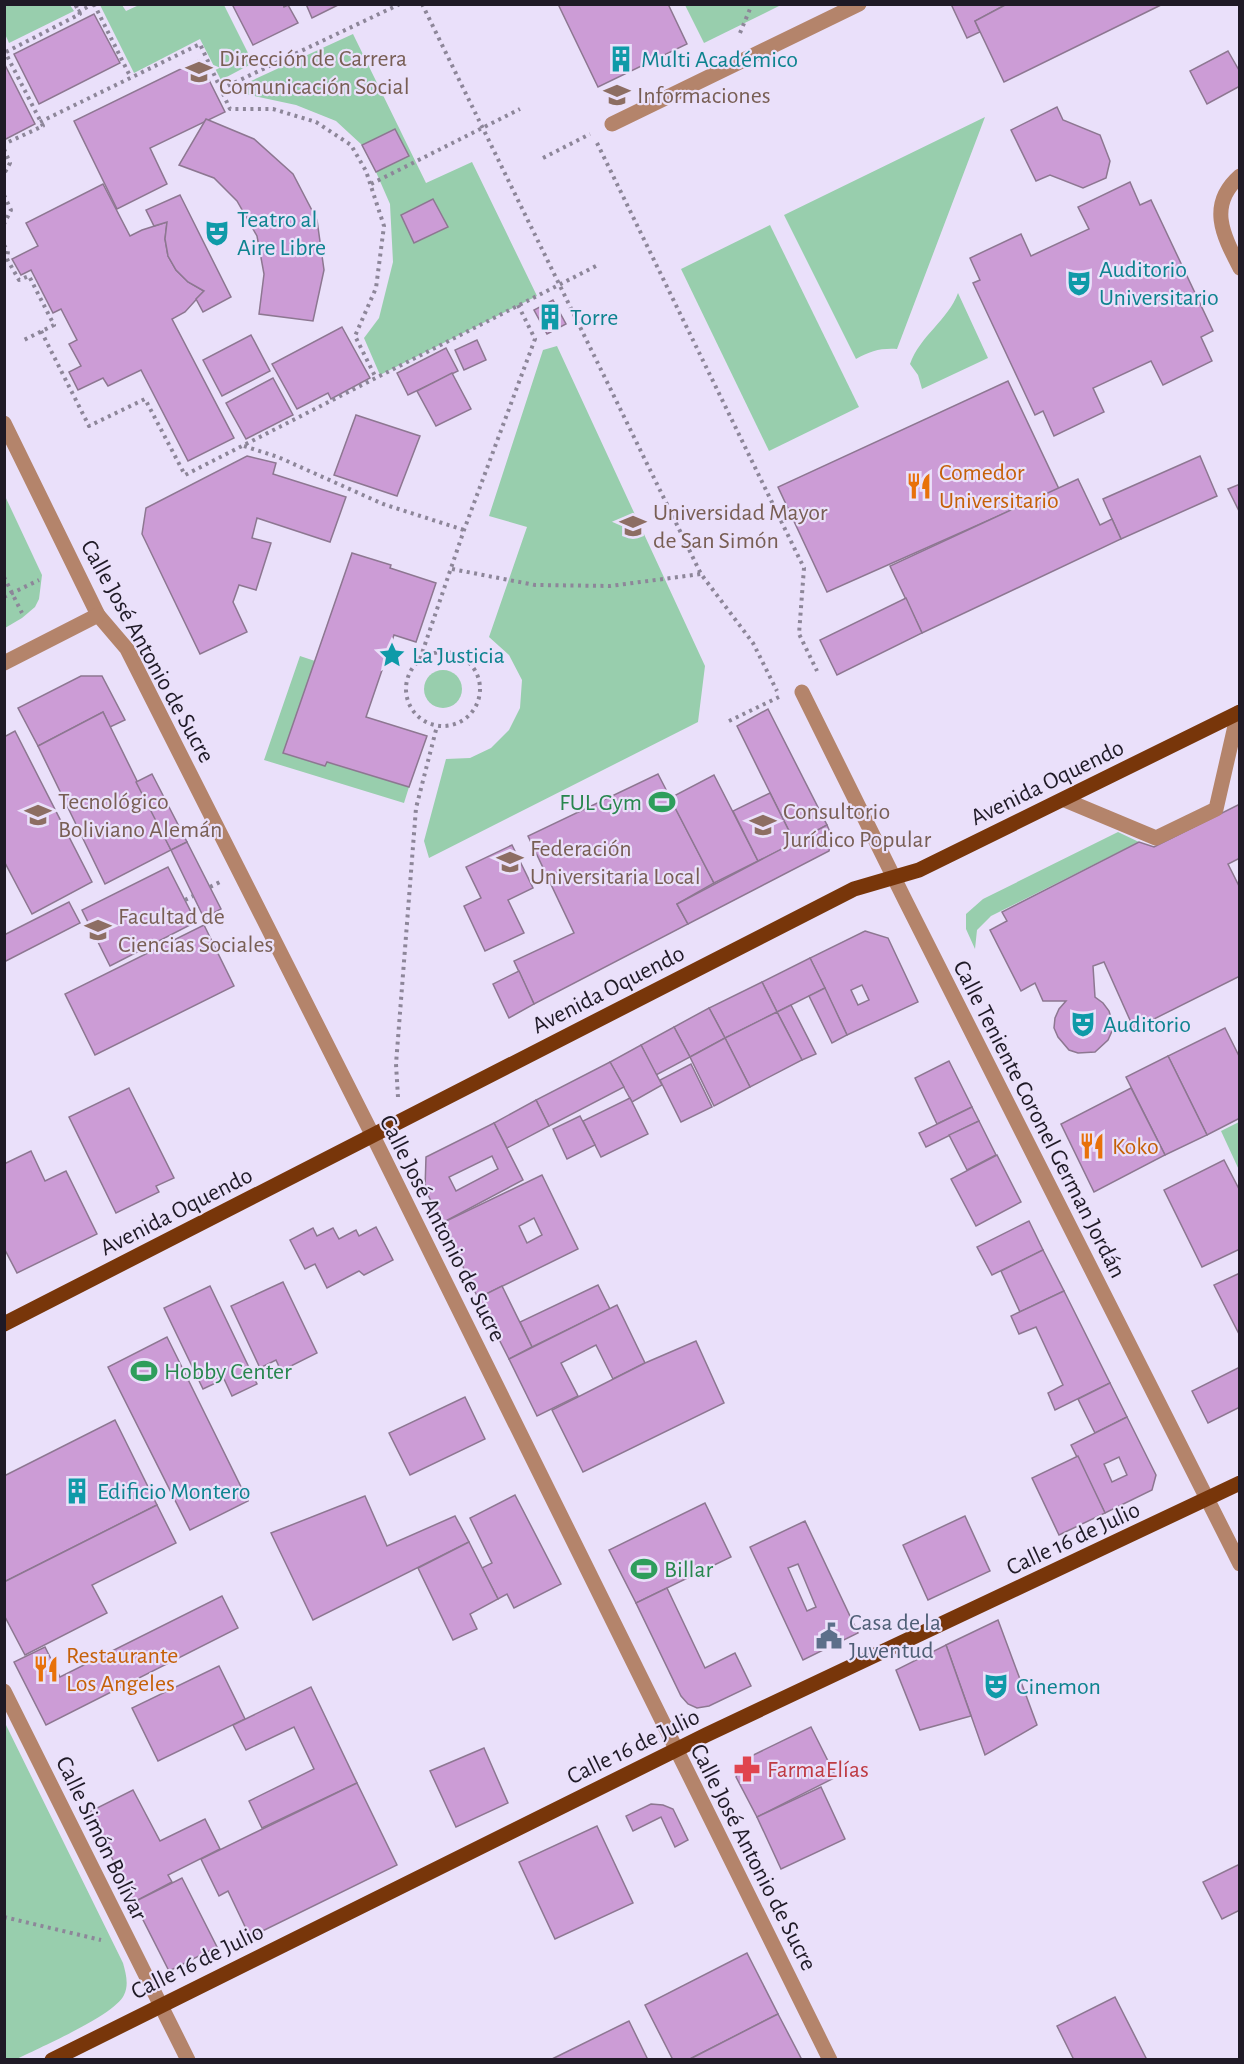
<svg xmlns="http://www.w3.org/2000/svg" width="1244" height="2064" font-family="'Alegreya Sans',sans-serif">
<rect width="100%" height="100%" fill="#eae0fa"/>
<g fill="#98cead">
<polygon points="5,4 70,5 74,11 9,43 5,34"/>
<polygon points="102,4 122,5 126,11 139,5 224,5 253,63 221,80 200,39 134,73 100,5"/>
<polygon points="685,5 781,5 704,43"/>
<polygon points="353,34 426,183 472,162 537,296 380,375 364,338 379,318 393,262 390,204 376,172 362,145 336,121 296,105 245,94 240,86"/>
<path d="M 985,117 L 897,349 C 881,348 870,351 856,359 L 784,215 Z"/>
<polygon points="770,225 859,407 769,451 681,269"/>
<path d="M 958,293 L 988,358 L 922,389 L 918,375 L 910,364 C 920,336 948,320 958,293 Z"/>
<polygon points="557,346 705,666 698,722 429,858 424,841 446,759 470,758 491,748 509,730 520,708 522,680 509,655 489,637 527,527 489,516 543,350"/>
<polygon points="5,496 42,575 39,599 35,607 22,618 5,628"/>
<polygon points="300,656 315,661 283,753 325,766 327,762 409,787 404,803 264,760"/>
<circle cx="443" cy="689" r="19"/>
<polygon points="1118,832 1139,842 991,916 977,930 975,949 966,929 966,914 983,899"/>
<polygon points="1239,1122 1239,1170 1221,1131"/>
<path d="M 5,1723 L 123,1963 C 126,1974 129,1985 124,1995 C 114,2016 38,2048 15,2060 L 4,2059 Z"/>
</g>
<g fill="#cc9cd6" stroke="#8d7791" stroke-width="1.5" fill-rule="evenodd">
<polygon points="232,4 283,4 284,7 288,5 298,23 253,45"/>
<polygon points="306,4 340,4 312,18"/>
<polygon points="558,4 668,4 687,44 598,87"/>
<polygon points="951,4 1007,4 975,21 980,32 967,38"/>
<polygon points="1007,4 1163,4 1004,82 975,21"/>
<polygon points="94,14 120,63 39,104 14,54"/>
<polygon points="1228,51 1240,72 1240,86 1207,104 1190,71"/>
<polygon points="199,60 225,112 150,148 167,184 117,209 74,121"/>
<polygon points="4,63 35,124 4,140"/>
<polygon points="1057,107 1063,120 1100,135 1110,161 1106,178 1083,188 1050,175 1036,181 1011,130"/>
<polygon points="206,119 254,139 293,174 317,220 324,270 313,321 259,314 264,274 257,236 237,201 214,178 179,165"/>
<polygon points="395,129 409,156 376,172 362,145"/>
<polygon points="1130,182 1140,205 1151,200 1213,331 1201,337 1212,361 1163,385 1151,361 1093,388 1104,412 1054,436 1043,411 1035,415 973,283 980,280 970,258 1021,234 1031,256 1089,229 1078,207"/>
<polygon points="103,184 130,236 142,230 167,222 165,239 168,256 176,270 188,282 204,291 185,312 172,319 234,438 188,461 141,370 108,386 103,378 78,390 69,372 81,366 69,344 77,340 61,309 53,313 31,270 21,275 12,259 38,246 26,223"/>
<polygon points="180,195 231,297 203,312 196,299 204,291 188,282 176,270 168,256 165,239 167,222 154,226 146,210"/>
<polygon points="433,199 448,227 414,243 401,215"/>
<polygon points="553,300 566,324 547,334 534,310"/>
<polygon points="342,327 370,378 331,399 328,393 297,409 272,364"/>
<polygon points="251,335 270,371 222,396 203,360"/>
<polygon points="477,340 486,360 464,370 455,350"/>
<polygon points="446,348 458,371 408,395 397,373"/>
<polygon points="452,373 471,409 436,426 417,391"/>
<polygon points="273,378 293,415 246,439 226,403"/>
<polygon points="1008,381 1059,489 827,592 778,487"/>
<polygon points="356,415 420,436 397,496 334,475"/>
<polygon points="247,456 276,463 273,474 346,497 330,542 257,518 252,538 271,543 256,590 239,585 233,602 247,632 200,654 142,534 146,508"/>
<polygon points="1200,456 1217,496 1121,539 1103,499"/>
<polygon points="1078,479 1100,525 1112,519 1121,539 922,633 890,566"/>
<polygon points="1240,484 1240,513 1228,489"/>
<polygon points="352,553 391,565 390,568 436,583 416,642 394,635 366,717 427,736 409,787 327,762 325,766 283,753"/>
<polygon points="906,598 922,633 837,675 820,640"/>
<polygon points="81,676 102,676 125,720 110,727 103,712 38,746 18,708"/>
<polygon points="768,709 827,825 795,843 737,726"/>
<polygon points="103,712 171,850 105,884 38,746"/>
<polygon points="15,731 92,882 32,914 4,861 4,737"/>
<polygon points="152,774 187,842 171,850 136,782"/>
<polygon points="658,774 714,883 677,904 688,924 534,1004 514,961 574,933 528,836"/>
<polygon points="714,775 758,861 714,883 670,798"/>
<polygon points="770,793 795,843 758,861 733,811"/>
<polygon points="1240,804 1240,858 1228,864 1240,888 1240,976 1134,1029 1104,962 1093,966 1095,997 1103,1003 1109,1011 1112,1021 1112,1031 1108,1040 1095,1052 1078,1053 1069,1050 1058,1037 1054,1028 1055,1018 1059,1009 1066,1001 1043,1001 1035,983 1021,991 990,930 1007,921 1002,912 1139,842 1154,847"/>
<polygon points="827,825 832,837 829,851 688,924 677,904"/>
<polygon points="187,842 221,909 204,918 171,850"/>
<polygon points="512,845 533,888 508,900 524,933 485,951 464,906 481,898 466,867"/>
<polygon points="168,867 196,922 110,966 82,910"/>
<polygon points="69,902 80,923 4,962 4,935"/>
<polygon points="204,925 234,986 95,1055 65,994"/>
<path d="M 865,931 L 888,938 L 918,1002 L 847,1035 L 810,958 ZM 862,985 L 869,1000 L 858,1005 L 851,990 Z"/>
<polygon points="810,958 825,988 777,1012 762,982"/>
<polygon points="519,971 534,1004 509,1018 493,984"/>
<polygon points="762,982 777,1012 725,1038 709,1008"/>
<polygon points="825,988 847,1035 832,1043 809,996"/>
<polygon points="791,1005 816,1054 802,1060 777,1012"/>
<polygon points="709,1008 725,1038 690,1057 674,1027"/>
<polygon points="777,1012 802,1060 750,1087 725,1038"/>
<polygon points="674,1027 690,1057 656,1075 641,1045"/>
<polygon points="1225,1028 1240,1058 1240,1118 1207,1135 1168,1056"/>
<polygon points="725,1038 750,1087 714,1106 690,1057"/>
<polygon points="641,1045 662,1085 632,1102 610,1062"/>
<polygon points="1168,1056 1207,1135 1165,1155 1126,1077"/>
<polygon points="949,1061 972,1107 937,1124 915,1078"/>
<polygon points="610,1062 624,1087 549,1126 536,1100"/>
<polygon points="691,1064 712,1107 681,1122 660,1080"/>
<polygon points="129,1088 174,1178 156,1186 159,1192 116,1213 69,1117"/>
<polygon points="1131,1088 1165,1155 1094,1192 1061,1124"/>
<polygon points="630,1098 648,1134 601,1157 583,1121"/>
<polygon points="536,1100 549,1126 507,1148 494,1123"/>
<polygon points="972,1107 979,1121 926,1147 919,1133"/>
<polygon points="580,1116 595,1145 567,1159 553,1129"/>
<polygon points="979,1121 996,1155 967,1170 949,1135"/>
<path d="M 494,1123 L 523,1180 L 442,1223 L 425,1189 L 426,1157 ZM 492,1156 L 498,1169 L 456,1191 L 449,1177 Z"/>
<polygon points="31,1151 45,1181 66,1171 97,1234 17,1273 4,1248 4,1164"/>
<polygon points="997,1155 1021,1202 976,1226 951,1179"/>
<polygon points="1224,1160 1240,1191 1240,1249 1202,1267 1164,1190"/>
<path d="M 542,1175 L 578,1249 L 478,1298 L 442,1223 ZM 534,1218 L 542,1235 L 527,1243 L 519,1226 Z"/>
<polygon points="1029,1221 1043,1250 992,1275 977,1247"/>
<polygon points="376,1227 393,1260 364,1275 359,1271 327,1288 315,1264 305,1269 290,1240 313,1228 317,1236 333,1228 339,1239 356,1230 359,1236"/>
<polygon points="1043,1250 1064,1291 1020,1312 1001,1271"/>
<polygon points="1240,1273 1240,1336 1214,1285"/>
<polygon points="283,1282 317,1353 281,1371 276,1360 260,1368 231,1306"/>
<polygon points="598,1285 610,1309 532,1347 520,1322"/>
<polygon points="210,1286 257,1384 232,1396 224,1379 203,1389 164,1308"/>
<polygon points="502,1286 532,1347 509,1359 478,1298"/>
<polygon points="1064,1291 1110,1383 1055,1410 1048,1393 1063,1385 1036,1327 1019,1334 1011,1316"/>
<polygon points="617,1305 645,1363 613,1379 596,1345 561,1363 578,1396 537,1416 509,1359"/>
<polygon points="167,1337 248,1501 190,1530 108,1367"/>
<polygon points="696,1341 724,1403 583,1472 552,1410 645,1363"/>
<polygon points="1240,1367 1240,1407 1208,1423 1192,1391"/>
<polygon points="1110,1383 1127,1417 1095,1433 1078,1399"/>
<polygon points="465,1397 485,1439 410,1475 389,1433"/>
<path d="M 1127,1417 L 1156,1475 L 1152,1490 L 1105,1513 L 1071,1445 ZM 1119,1457 L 1127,1475 L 1112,1482 L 1104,1464 Z"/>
<polygon points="115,1420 157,1505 4,1582 4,1476"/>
<polygon points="1078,1456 1105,1513 1059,1535 1032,1478"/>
<polygon points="515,1495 561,1584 514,1608 507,1594 498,1599 482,1568 492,1563 470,1518"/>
<polygon points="365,1496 387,1546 455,1516 469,1542 313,1620 271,1533"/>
<polygon points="705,1503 731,1557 636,1603 609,1550"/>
<polygon points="157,1505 176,1543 92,1585 107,1613 25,1655 4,1615 4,1582"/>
<polygon points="965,1516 990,1571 928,1600 903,1545"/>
<path d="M 805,1521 L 858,1633 L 803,1660 L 750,1547 ZM 798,1564 L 816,1607 L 807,1611 L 788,1568 Z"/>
<polygon points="469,1542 498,1599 470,1614 477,1629 453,1640 418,1568"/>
<polygon points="667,1588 705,1668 735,1653 751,1686 709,1706 697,1708 688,1704 681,1696 636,1603"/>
<polygon points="222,1596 238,1628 46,1725 14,1662 45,1647 60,1677"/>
<polygon points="998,1620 1037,1725 985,1755 946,1645"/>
<polygon points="946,1645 971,1716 920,1730 896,1670"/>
<polygon points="219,1666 245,1719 158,1761 132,1708"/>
<polygon points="311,1687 357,1783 262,1828 249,1801 314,1769 294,1727 246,1750 233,1725"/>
<polygon points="811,1727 836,1777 757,1817 736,1777 743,1760"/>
<polygon points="484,1748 508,1803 456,1827 430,1771"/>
<polygon points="357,1783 397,1865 250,1937 228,1891 219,1896 201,1859"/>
<polygon points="821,1787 845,1839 781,1869 757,1817"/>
<polygon points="133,1790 160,1841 205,1819 220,1849 168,1875 172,1882 134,1902 89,1812"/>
<polygon points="651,1804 663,1805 673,1809 688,1840 675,1847 661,1817 633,1831 626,1816"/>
<polygon points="597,1826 633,1903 555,1939 519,1862"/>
<polygon points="1240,1864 1240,1910 1222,1919 1203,1882"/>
<polygon points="182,1878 217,1947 169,1971 134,1902"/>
<polygon points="747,1953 778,2014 688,2060 673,2060 645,2005"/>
<polygon points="1115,1997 1147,2060 1074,2060 1057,2026"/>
<polygon points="778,2014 802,2060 688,2060"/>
<polygon points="629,2021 648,2060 550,2060"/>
</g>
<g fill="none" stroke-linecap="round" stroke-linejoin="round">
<g stroke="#8d8699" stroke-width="4" stroke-dasharray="3 4.5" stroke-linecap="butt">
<polyline points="94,4 131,78"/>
<polyline points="422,4 701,574 753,643 777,691"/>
<polyline points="78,12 93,4"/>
<polyline points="740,33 752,4"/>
<polyline points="4,50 43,126 4,144"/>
<polyline points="6,52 80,14 75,4"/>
<polyline points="221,89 400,4"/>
<polyline points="40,122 200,44 230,109 273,109 316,122 351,145 366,171 384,226 376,288 355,336 376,378"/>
<polyline points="597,143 804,568 799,634 817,671"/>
<polyline points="4,149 10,163 4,174"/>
<polyline points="543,158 590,134"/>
<polyline points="371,184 520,109"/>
<polyline points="4,195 11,210 4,224"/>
<polyline points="4,245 8,251 7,259 19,280 29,276 54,325 22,341"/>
<polyline points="41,331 89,426 145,399 185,475 596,266"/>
<polyline points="244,446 278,457 383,504 464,530"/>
<polyline points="452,569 535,585 610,586 701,574"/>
<polyline points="4,577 22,613"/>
<polyline points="4,597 39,580"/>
<circle cx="443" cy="689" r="37"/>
<polyline points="420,659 464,530 535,339 518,305"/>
<polyline points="729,721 779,697"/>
<polyline points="210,887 220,882"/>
<polyline points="185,900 193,896"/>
<polyline points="398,1097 396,1064 416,808 437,726"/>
<polyline points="4,1917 101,1940"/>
</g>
<g stroke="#b4846b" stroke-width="15">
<polyline points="612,124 859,4"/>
<path d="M 1240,176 C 1207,205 1223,235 1240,268"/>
<polyline points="4,423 98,615 127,649 373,1136 830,2060"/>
<polyline points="4,663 98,615"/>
<polyline points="802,692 905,900 1240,1564"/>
<polyline points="1065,800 1156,838 1216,809 1238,713"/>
<polyline points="4,1691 188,2060"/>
</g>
<g stroke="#78360a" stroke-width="15">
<polyline points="4,1324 854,889 919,870 1240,712"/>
<polyline points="52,2060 706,1735 1240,1483"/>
</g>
</g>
<defs>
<g id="building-bare" transform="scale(2.07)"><path d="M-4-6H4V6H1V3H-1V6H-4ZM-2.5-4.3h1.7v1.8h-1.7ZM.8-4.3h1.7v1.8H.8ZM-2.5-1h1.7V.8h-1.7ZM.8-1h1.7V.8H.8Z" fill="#0f9aa8" stroke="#eae0fa" stroke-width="2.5" paint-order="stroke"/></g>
<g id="university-bare" transform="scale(2.07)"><path d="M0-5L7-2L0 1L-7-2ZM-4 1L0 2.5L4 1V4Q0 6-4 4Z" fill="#8d6e63" stroke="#eae0fa" stroke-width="2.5" paint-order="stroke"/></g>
<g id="theatre-bare" transform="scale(2.07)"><path d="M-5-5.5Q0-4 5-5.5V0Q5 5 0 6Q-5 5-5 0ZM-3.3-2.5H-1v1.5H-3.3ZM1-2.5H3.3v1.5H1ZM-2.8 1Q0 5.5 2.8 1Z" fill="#0f9aa8" stroke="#eae0fa" stroke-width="2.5" paint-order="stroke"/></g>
<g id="restaurant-bare" transform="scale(2.07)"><path d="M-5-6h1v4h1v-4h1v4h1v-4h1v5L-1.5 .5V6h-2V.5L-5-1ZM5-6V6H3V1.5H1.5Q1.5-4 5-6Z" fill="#e8710a" stroke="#eae0fa" stroke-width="2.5" paint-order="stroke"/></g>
<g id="sight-bare" transform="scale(2.07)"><path d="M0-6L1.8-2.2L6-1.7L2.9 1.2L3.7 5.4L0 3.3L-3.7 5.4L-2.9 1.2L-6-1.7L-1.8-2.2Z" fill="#0f9aa8" stroke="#eae0fa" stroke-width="2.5" paint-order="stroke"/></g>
<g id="stadium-bare" transform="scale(2.07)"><path d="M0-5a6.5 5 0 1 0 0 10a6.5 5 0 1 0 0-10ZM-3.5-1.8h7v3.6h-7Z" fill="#2e9e5b" stroke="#eae0fa" stroke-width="2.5" paint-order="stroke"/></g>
<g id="civic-bare" transform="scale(2.07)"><path d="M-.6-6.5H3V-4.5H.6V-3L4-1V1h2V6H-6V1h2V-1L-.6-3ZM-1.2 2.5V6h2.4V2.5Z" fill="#5c6f8a" stroke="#eae0fa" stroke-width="2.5" paint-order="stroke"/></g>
<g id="pharmacy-bare" transform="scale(2.07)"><path d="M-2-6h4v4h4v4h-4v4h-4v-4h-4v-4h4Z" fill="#e0444e" stroke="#eae0fa" stroke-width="2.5" paint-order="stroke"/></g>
</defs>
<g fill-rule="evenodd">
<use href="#building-bare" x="621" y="59"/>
<use href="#university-bare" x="199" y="72"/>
<use href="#university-bare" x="617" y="95"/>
<use href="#theatre-bare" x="217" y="233"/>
<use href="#theatre-bare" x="1079" y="283"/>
<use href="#building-bare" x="550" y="317"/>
<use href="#restaurant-bare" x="919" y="486"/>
<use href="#university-bare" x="633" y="526"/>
<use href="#sight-bare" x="392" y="655"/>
<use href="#stadium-bare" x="662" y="802"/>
<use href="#university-bare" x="38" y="815"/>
<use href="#university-bare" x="763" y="825"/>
<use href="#university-bare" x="510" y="862"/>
<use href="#university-bare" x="98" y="930"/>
<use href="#theatre-bare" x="1083" y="1024"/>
<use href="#restaurant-bare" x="1092" y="1146"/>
<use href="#stadium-bare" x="144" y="1371"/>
<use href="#building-bare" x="77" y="1491"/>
<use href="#stadium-bare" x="644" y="1569"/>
<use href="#civic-bare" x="829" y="1636"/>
<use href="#restaurant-bare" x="46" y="1669"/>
<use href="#theatre-bare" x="996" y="1686"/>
<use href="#pharmacy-bare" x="747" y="1769"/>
</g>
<g text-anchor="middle" stroke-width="4.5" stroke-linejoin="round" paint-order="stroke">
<g font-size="24" fill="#785e54" stroke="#eae0fa" text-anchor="start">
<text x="219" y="66">Dirección de Carrera<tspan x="219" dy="28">Comunicación Social</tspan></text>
<text x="637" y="103">Informaciones</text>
<text x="653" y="520">Universidad Mayor<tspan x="653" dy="28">de San Simón</tspan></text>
<text x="58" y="809">Tecnológico<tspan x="58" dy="28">Boliviano Alemán</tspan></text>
<text x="783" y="819">Consultorio<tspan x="783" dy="28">Jurídico Popular</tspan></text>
<text x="530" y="856">Federación<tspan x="530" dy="28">Universitaria Local</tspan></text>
<text x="118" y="924">Facultad de<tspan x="118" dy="28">Ciencias Sociales</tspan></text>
</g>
<g font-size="24" fill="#0d838f" stroke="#eae0fa" text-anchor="start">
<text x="641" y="67">Multi Académico</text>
<text x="237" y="227">Teatro al<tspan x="237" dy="28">Aire Libre</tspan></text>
<text x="1099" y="277">Auditorio<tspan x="1099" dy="28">Universitario</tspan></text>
<text x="570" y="325">Torre</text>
<text x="412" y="663">La Justicia</text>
<text x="1103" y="1032">Auditorio</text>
<text x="97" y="1499">Edificio Montero</text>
<text x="1016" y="1694">Cinemon</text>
</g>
<g font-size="24" fill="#c56008" stroke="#eae0fa" text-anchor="start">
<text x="939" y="480">Comedor<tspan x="939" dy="28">Universitario</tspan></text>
<text x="1112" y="1154">Koko</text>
<text x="66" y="1663">Restaurante<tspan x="66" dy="28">Los Angeles</tspan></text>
</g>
<g font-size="24" fill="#1f1a26" stroke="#eae0fa">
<text transform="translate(148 651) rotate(61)" y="8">Calle José Antonio de Sucre</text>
<text transform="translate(1047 782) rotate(-26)" y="8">Avenida Oquendo</text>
<text transform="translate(608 989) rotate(-27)" y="8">Avenida Oquendo</text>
<text transform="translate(1040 1119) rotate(63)" y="8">Calle Teniente Coronel German Jordán</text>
<text transform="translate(176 1211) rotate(-27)" y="8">Avenida Oquendo</text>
<text transform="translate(443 1228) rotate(63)" y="8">Calle José Antonio de Sucre</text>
<text transform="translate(1073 1538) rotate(-25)" y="8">Calle 16 de Julio</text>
<text transform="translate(633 1746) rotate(-26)" y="8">Calle 16 de Julio</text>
<text transform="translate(102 1838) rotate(64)" y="8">Calle Simón Bolívar</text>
<text transform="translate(754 1857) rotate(63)" y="8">Calle José Antonio de Sucre</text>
<text transform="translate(197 1961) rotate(-26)" y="8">Calle 16 de Julio</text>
</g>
<g font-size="24" fill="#27864d" stroke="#eae0fa" text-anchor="start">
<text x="642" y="810" text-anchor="end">FUL Gym</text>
<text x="164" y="1379">Hobby Center</text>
<text x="664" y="1577">Billar</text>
</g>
<g font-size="24" fill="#4e5e75" stroke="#eae0fa" text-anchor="start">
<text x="849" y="1630">Casa de la<tspan x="849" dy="28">Juventud</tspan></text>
</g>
<g font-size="24" fill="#be3a42" stroke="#eae0fa" text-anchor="start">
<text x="767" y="1777">FarmaElías</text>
</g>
</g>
<rect width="1244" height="2064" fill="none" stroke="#1f1a26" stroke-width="12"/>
</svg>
